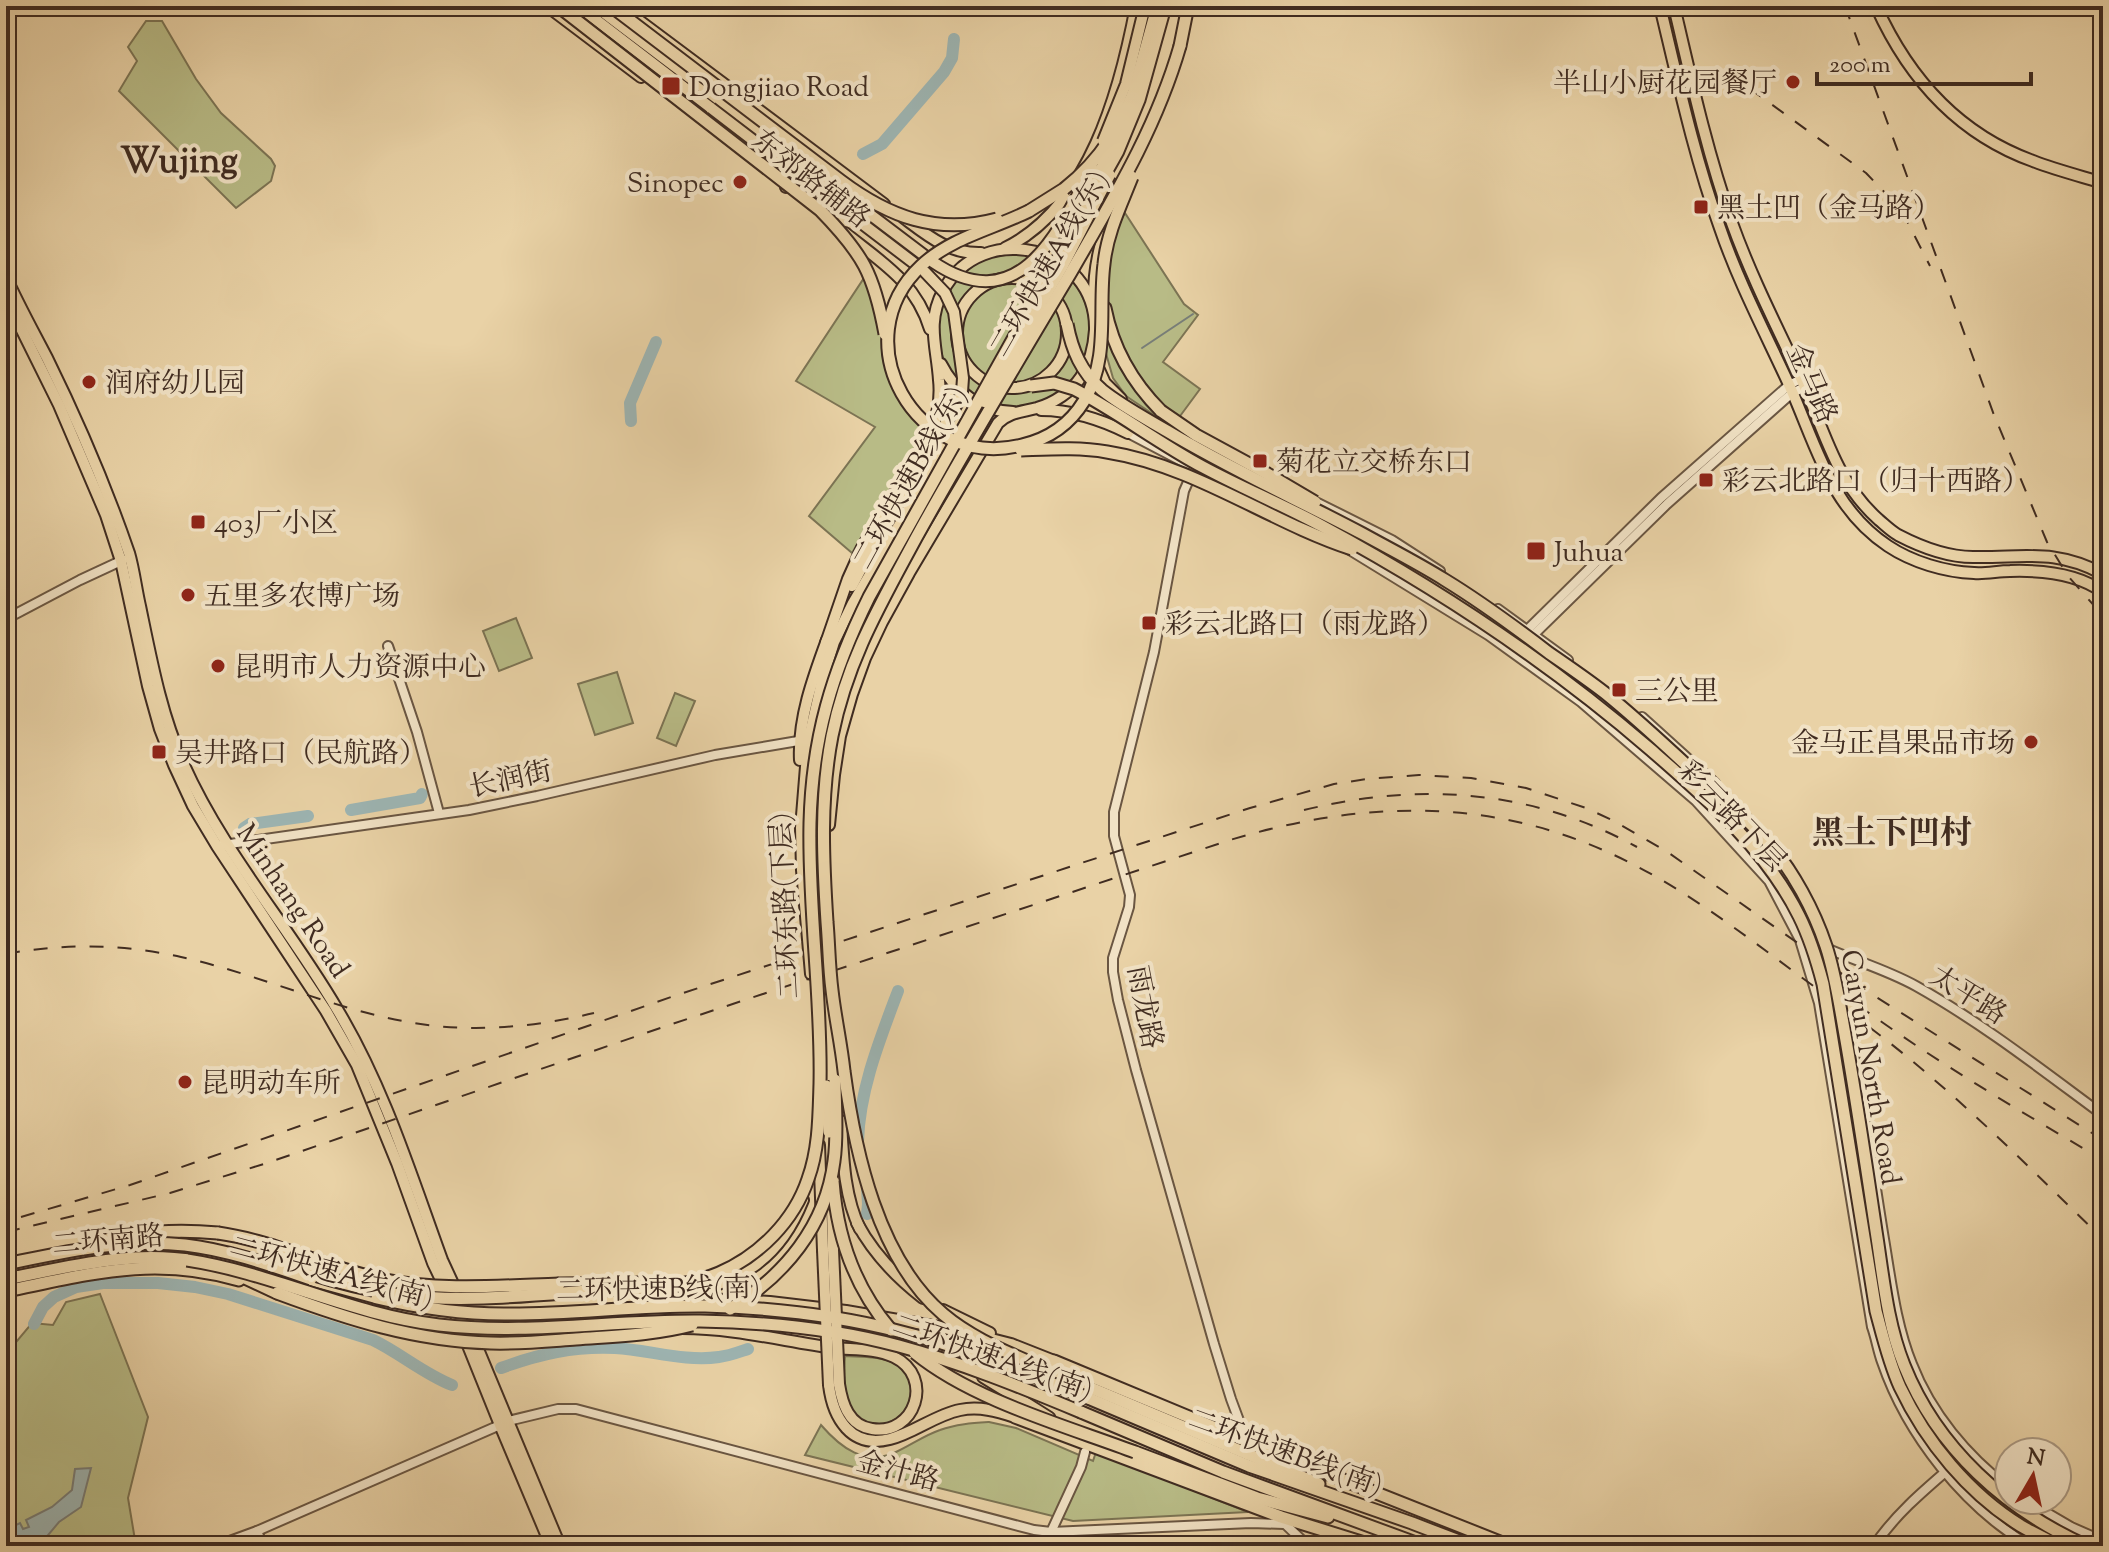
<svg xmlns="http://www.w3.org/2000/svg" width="2109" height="1552" font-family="'Sorts Mill Goudy','Noto Serif SC',serif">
<rect width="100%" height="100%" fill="#e9d2a6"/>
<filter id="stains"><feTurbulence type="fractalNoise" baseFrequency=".0025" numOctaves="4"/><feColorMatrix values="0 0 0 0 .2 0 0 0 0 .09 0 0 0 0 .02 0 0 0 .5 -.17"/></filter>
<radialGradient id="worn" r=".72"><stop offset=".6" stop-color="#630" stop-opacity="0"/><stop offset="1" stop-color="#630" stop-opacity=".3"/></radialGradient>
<g fill="#b8bb86" stroke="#7c7454" stroke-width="2">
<polygon points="146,21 162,21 196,79 221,113 271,159 275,166 271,181 236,208 119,91 137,61 128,47"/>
<polygon points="1125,213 1184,304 1198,315 1163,362 1200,389 1172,427 1126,396 1113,378 1103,343 1099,260"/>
<circle cx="1014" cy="330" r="76"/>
<polygon points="866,275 898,392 924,432 852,553 809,516 875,427 796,381"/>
<polygon points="516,618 532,658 499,671 483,631"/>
<polygon points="617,672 633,723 595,735 578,684"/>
<polygon points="675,693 695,701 676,746 657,738"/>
<polygon points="100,1294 148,1417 128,1498 136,1546 6,1546 6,1354 32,1323 53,1325 66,1302"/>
<path d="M 845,1356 C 861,1357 879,1356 894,1363 C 929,1379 909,1429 872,1424 C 862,1423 854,1416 849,1406 C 842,1391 844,1372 845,1356 Z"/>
<path d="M 989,1422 L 1016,1428 L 1093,1461 L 1096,1452 L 1248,1512 L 1073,1521 L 805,1455 L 821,1425 C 840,1447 865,1467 896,1452 C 911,1445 925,1435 940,1430 C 956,1424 973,1423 989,1422 Z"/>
</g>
<polygon fill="#9db5b3" stroke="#787e79" stroke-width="2" points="91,1468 81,1507 59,1522 39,1546 6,1546 6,1530 20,1523 23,1529 29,1527 26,1520 52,1507 72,1490 75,1469"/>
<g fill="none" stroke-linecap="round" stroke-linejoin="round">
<polyline stroke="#787e79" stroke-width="2" points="1142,348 1193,314"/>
<g stroke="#9db5b3" stroke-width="12">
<polyline points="863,154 882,144 944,72 952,58 954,39"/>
<polyline points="631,421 630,403 656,342"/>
<polyline points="351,810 420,798 422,794"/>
<polyline points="244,828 250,824 308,816"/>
<path d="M 858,1142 C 859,1091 880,1039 898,991"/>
<polyline points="867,1188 868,1204 867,1214"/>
<path d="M 34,1324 L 43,1307 L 54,1297 L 76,1287 L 103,1283 L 158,1283 L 195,1287 L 228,1294 L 373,1340 C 400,1353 424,1374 452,1385"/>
<path d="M 501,1368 C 539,1354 574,1346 615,1348 C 649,1350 685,1362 719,1357 C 729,1356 739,1352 748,1349"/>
</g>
<g stroke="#6a5642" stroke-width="12">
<g id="minor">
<polyline points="1128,433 1187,464"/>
<polyline points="1191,439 1221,455"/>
<polyline points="1204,446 1184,491 1154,652 1114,812 1114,836 1130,895 1129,907 1113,958 1113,972 1118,1000 1136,1070 1214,1344 1231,1399 1244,1434"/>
<polyline points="1312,500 1392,540 1440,571"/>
<polyline points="1289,515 1315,530"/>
<path d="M 1348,549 L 1488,635 L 1581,702 L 1696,801 L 1769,881 L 1800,940 L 1819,1003 L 1872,1327 C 1876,1338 1878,1351 1882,1362 C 1907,1435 1964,1507 2030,1546"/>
<polyline points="1498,609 1568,660"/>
<polyline points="6,619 80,580 123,560"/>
<polyline points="388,646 417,732 439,813"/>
<polyline points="1511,646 1661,498 1789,385 1801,379"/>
<polyline points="1517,651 1667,504 1792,393 1805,387"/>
<polyline points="1642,717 1715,783"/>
<polyline points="223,845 469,810 537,796 715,755 804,740"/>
<path d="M 1809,940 C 1844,958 1882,967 1916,986 C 1982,1023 2042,1070 2103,1115"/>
<path d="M 1851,1039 C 1864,1105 1873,1172 1884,1239 C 1891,1280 1896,1325 1912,1364 C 1931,1413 1967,1456 2009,1488"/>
<polyline points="508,1421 558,1409 576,1409 1034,1530 1051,1532 1251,1523 1284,1524"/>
<polyline points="2025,1500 2071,1527 2103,1541"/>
<polyline points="1283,1522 1308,1546"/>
<polyline points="257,1531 263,1546"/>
<polyline points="1051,1532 1081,1467 1085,1452"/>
<polyline points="216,1546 257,1531 500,1425"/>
<path d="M 1874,1546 C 1898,1510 1933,1483 1965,1455"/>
</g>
</g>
<g stroke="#402c21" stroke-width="14">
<g id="major">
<polyline points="547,6 641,77"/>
<polyline points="578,6 711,108 724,134"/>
<polyline points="595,6 933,262"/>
<path d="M 1660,6 C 1678,81 1694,156 1720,228 C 1739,284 1767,336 1791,389 C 1817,448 1831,508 1888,546 C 1912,562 1945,572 1974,573 C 1986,574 1998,571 2010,571 C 2041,570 2077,573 2103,592"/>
<path d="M 1674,6 C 1691,79 1707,152 1732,223 C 1751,276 1777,327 1801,378 C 1824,429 1835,481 1879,520 C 1885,525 1891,531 1898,535 C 1921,547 1947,557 1973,557 C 2024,558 2054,548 2103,574"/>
<path d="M 1876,6 C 1908,77 1958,134 2033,161 C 2056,170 2080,176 2103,183"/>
<polyline points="625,10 884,204"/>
<polyline points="786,187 805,180 923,270"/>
<path d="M 904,218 C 928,236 949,254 981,253"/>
<path d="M 845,233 C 881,262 916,282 930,329"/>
<path d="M 1005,248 C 1089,207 1120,91 1136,6"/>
<path d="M 6,277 C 18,304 33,331 47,358 C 78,421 106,486 129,553 C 134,570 136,589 140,606 C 151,659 161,714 183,763 C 223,853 288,925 337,1009 C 384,1087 411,1175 442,1260 L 454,1286 L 470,1330 L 560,1546"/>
<circle cx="1012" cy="333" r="55"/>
<polyline points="6,298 59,405 106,515 121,561 148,686 160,729 174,765 193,806 217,846 326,1011 357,1065 397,1163 433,1263 444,1286 500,1425 551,1546"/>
<path d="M 1094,304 C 1093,266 1101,234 1118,200"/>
<polyline points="1096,363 1105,383 1121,399"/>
<path d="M 941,364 C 955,392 980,411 1013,412"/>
<path d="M 1041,410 C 1072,410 1100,419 1128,433"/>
<polyline points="852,586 879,535 957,404"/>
<path d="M 826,643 L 848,579 L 862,548 L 933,429 C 938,413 941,397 939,380 C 937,347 926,323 943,291 C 982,218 1097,246 1095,330 C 1094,347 1090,363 1081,377 C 1071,392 1054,403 1037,408 C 1022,412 1009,412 998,423 L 909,573 L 882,622 L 865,658 L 852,694 L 840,736 L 834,775 L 829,825"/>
<path d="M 800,760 C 798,719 813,678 827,640"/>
<polyline points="821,972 828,1092"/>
<polyline points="811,974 802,870 801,828 808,742 823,677 834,642 853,603 968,409"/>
<path d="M 841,1121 C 843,1157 844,1196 860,1229"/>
<polyline points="819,1145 823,1250"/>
<polyline points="832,1208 833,1250"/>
<path d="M 857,1223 C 873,1253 896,1277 923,1298"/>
<polyline points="306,1279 383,1300"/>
<path d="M 684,1294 C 743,1281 780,1258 803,1200"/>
<polyline points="458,1305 546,1305 684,1298 770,1302 846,1311 956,1330 1011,1344 1054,1361"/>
<polyline points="943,1310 990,1333"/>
<path d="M 380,1319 C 444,1339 512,1338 578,1334"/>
<path d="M 682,1328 C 734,1328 783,1341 834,1348 C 853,1350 875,1348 894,1357 C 935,1377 915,1436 872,1429 C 849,1426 842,1404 839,1384"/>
<polyline points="983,1377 1022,1401"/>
<path d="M 829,1385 C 833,1418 851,1449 890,1439 C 914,1433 935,1415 960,1410 C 979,1406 997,1411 1015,1417"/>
</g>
</g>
<g stroke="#402c21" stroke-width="15">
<g id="highway">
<polyline points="1180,46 1188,6"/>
<polyline points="1029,211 1064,189"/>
<path d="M 1105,308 C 1113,349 1132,382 1161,411"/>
<polyline points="832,1016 835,1080"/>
<path d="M 89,1245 C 132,1231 174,1229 218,1233"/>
<polyline points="230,1271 277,1293"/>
<path d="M 6,1279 C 68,1267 131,1250 195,1261"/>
<polyline points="559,1284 640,1283"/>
<path d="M 6,1291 C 90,1274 153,1255 239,1280"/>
<polyline points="1054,1361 1278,1454 1510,1546"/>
<polyline points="1034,1364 1319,1484"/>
<polyline points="1088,1398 1249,1466 1412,1523 1472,1546"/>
<polyline points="1022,1401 1049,1418"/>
<polyline points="1081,1412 1223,1472 1424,1546"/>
<polyline points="1015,1417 1281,1517 1374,1546"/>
<polyline points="1135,1452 1257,1498 1328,1517"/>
</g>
</g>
<use href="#minor" stroke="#f1e2c5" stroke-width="8"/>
<use href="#major" stroke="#e9d2a6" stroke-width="10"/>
<use href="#highway" stroke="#e9d2a6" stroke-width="11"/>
<g stroke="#402c21" stroke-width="2" stroke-dasharray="14 14" stroke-linecap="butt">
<polyline points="1845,6 1994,415 2047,542 2068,576 2103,616"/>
<polyline points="1727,72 1866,173 1893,201 1907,221 1930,266"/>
<path d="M 1304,810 C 1420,782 1531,789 1637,847"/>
<path d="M 6,954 C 63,943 124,944 181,957 C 259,974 334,1010 414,1023 C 474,1033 535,1027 594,1013"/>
<path d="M 1858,1005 C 1936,1062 2020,1111 2103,1160"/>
<polyline points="21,1217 130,1185 674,996 1250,808 1334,784 1367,779 1419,775 1471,778 1526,788 1586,808 1612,820 1666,851 1865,990 2103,1140"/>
<path d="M 6,1232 L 170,1193 L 267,1163 L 672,1024 L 1230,840 C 1360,801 1488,796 1614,855 C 1681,886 1742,933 1801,977 C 1845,1009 1890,1041 1931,1077 C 1991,1128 2046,1184 2103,1239"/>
</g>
<g stroke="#402c21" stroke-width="14" stroke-linecap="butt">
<g id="major-bridge">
<polyline points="1134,88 1157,6"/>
<polyline points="711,108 805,180"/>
<polyline points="1103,141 1126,84 1145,6"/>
<polyline points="1094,184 1117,133"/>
<path d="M 933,262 C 1020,321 1059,231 1092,167"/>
<polyline points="925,272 945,293 954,312 963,378 962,392 957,404"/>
<polyline points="984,402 1063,266 1110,175"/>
<polyline points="823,1250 829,1385"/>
<polyline points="833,1250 839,1384"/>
</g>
</g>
<g stroke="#402c21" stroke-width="15" stroke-linecap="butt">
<g id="highway-bridge">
<path d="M 558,6 L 820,210 C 863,254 874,274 885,334"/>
<path d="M 611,6 L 841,181 C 889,217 937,235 997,219"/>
<path d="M 1064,189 C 1102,159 1121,126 1138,81"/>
<path d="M 1029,211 C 993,229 950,238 921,266 C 842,340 915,472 1022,445 C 1048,439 1070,424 1084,401 C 1110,358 1098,310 1104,264 C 1107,233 1121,205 1132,177"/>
<path d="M 1067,324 C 1072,350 1081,372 1102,390 C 1122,406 1145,418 1167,431 C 1230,469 1297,499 1363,534 C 1390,549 1418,563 1445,580 C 1481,602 1515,627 1549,653 C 1568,666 1587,679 1605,693 C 1636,718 1665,745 1694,772 C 1719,794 1746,817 1768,842 C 1793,871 1814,910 1826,946 C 1835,973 1839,1001 1844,1029 C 1856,1096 1866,1164 1876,1231 C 1883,1275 1887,1323 1904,1365 C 1937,1448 2006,1510 2087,1546"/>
<path d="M 1031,386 L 1054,383 L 1074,389 C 1118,412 1158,443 1203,467 C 1242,488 1283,505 1322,526 C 1439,589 1550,663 1651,750 C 1706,798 1766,849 1799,916 C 1810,938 1817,961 1823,984 L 1876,1311 C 1883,1337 1889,1363 1900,1387 C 1926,1442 1969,1494 2021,1526 C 2033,1533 2046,1539 2059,1546"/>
<polyline points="1161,411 1196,435 1266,473 1315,502"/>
<path d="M 1021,450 C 1050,449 1079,447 1107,452 C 1196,466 1269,522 1352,549"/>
<polyline points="826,1086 829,1132"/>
<path d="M 833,1181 C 837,1237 855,1288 891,1330"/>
<path d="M 218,1233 C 274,1241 325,1267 380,1279 C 438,1291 500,1286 559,1284"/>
<path d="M 187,1260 C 273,1273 352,1315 439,1325 C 526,1335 613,1320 700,1321 C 766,1322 835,1329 899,1346 C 962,1363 1021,1387 1081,1412"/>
<path d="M 6,1264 C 65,1252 124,1238 185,1245 C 228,1250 270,1265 311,1279"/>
<path d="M 305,1272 C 336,1282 367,1290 400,1295 C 465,1303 533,1295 599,1290 C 639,1288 681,1289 719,1273 C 759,1256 794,1221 808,1179 C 819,1149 819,1116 820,1084 C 822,997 808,910 810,823 C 812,738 832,672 869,597 L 1118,151 L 1139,100 L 1165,7"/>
<path d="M 277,1293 C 347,1319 415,1341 491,1343 C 519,1344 548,1341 576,1339 C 615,1336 654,1335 692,1325"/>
<path d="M 377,1298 C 419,1308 461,1314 504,1314 C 571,1315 638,1305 705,1306 C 770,1308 836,1315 898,1331 C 964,1347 1026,1373 1088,1398"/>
<path d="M 730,1309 C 784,1276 826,1226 834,1161 C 838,1134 835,1107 835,1080"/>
<path d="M 915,1353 C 972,1400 1066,1426 1135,1452"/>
<path d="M 1034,1364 C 1002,1350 970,1337 943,1314 C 878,1259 855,1152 844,1071 C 841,1043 835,1017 832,990 C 829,967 829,945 827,922 C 823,860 820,798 832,736 C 847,661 880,605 916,538 C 965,449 1018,361 1070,274 C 1113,199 1156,129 1180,46"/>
</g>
</g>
<use href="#major-bridge" stroke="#e9d2a6" stroke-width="10"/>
<use href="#highway-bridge" stroke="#e9d2a6" stroke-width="11"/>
</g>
<g fill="#8f2418" stroke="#f1e2c5" stroke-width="3">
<circle cx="1793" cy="82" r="8"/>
<rect x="661" y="76" width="20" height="20" rx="4"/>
<circle cx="740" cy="182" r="8"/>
<rect x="1693" y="199" width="16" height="16" rx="4"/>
<circle cx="89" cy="382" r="8"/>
<rect x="1252" y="453" width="16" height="16" rx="4"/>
<rect x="1698" y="472" width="16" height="16" rx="4"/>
<rect x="190" y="514" width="16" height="16" rx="4"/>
<rect x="1526" y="541" width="20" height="20" rx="4"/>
<circle cx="188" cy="595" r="8"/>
<rect x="1141" y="615" width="16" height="16" rx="4"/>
<circle cx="218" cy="666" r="8"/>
<rect x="1611" y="682" width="16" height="16" rx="4"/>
<circle cx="2031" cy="742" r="8"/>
<rect x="151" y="744" width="16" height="16" rx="4"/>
<circle cx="185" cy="1082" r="8"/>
</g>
<g text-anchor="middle" stroke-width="8" stroke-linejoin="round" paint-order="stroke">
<g font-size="28" fill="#402c21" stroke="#f1e2c5" text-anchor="start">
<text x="1777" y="92" text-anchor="end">半山小厨花园餐厅</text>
<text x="689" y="96">Dongjiao Road</text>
<text x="724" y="192" text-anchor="end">Sinopec</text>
<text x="1717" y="217">黑土凹（金马路）</text>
<text x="105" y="392">润府幼儿园</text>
<text x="1276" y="471">菊花立交桥东口</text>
<text x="1722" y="490">彩云北路口（归十西路）</text>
<text x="214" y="532">403厂小区</text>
<text x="1554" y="561">Juhua</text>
<text x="204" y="605">五里多农博广场</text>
<text x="1165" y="633">彩云北路口（雨龙路）</text>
<text x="234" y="676">昆明市人力资源中心</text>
<text x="1635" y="700">三公里</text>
<text x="2015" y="752" text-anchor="end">金马正昌果品市场</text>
<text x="175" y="762">吴井路口（民航路）</text>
<text x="201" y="1092">昆明动车所</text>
</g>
<g font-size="28" fill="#402c21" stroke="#f1e2c5">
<text transform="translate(812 178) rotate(38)" y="10">东郊路辅路</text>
<text transform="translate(1048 263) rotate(-60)" y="10">二环快速A线(东)</text>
<text transform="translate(1813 383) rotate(66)" y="10">金马路</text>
<text transform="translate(909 477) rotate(-61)" y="10">二环快速B线(东)</text>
<text transform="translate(510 778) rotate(-12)" y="10">长润街</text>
<text transform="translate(1733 815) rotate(46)" y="10">彩云路下层</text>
<text transform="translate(294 900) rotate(56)" y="10">Minhang Road</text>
<text transform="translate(784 906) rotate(-93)" y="10">二环东路(下层)</text>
<text transform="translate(1969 994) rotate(32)" y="10">太平路</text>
<text transform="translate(1146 1007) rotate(79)" y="10">雨龙路</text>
<text transform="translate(1872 1067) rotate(80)" y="10">Caiyun North Road</text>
<text transform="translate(108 1239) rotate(-5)" y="10">二环南路</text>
<text transform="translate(332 1271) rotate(15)" y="10">二环快速A线(南)</text>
<text transform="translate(658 1288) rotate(-1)" y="10">二环快速B线(南)</text>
<text transform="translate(993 1356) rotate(19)" y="10">二环快速A线(南)</text>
<text transform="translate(1286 1451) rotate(20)" y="10">二环快速B线(南)</text>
<text transform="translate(898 1470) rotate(15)" y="10">金汁路</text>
</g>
<g font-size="32" font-weight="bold" fill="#402c21" stroke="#f1e2c5">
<text x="1892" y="843">黑土下凹村</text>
</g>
<g font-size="36" font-weight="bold" fill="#402c21" stroke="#f1e2c5">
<text x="179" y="172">Wujing</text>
</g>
</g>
<rect width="2109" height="1552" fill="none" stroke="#e9d2a6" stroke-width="32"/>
<rect x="8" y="8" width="2093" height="1536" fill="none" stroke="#402c21" stroke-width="4"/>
<rect x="16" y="16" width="2077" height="1520" fill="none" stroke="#402c21" stroke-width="2"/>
<g transform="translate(2033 1476) rotate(9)"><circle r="38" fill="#f1e2c5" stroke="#aa9983" stroke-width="2"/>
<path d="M0-6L14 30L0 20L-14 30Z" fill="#8f2418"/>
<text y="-12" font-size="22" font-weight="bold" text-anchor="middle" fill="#402c21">N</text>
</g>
<path d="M1817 72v12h214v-12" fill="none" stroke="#402c21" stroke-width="4"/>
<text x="1829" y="72" font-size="24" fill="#402c21" stroke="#f1e2c5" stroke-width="6" paint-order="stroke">200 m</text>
<rect width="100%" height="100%" filter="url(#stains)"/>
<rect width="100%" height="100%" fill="url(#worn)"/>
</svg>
